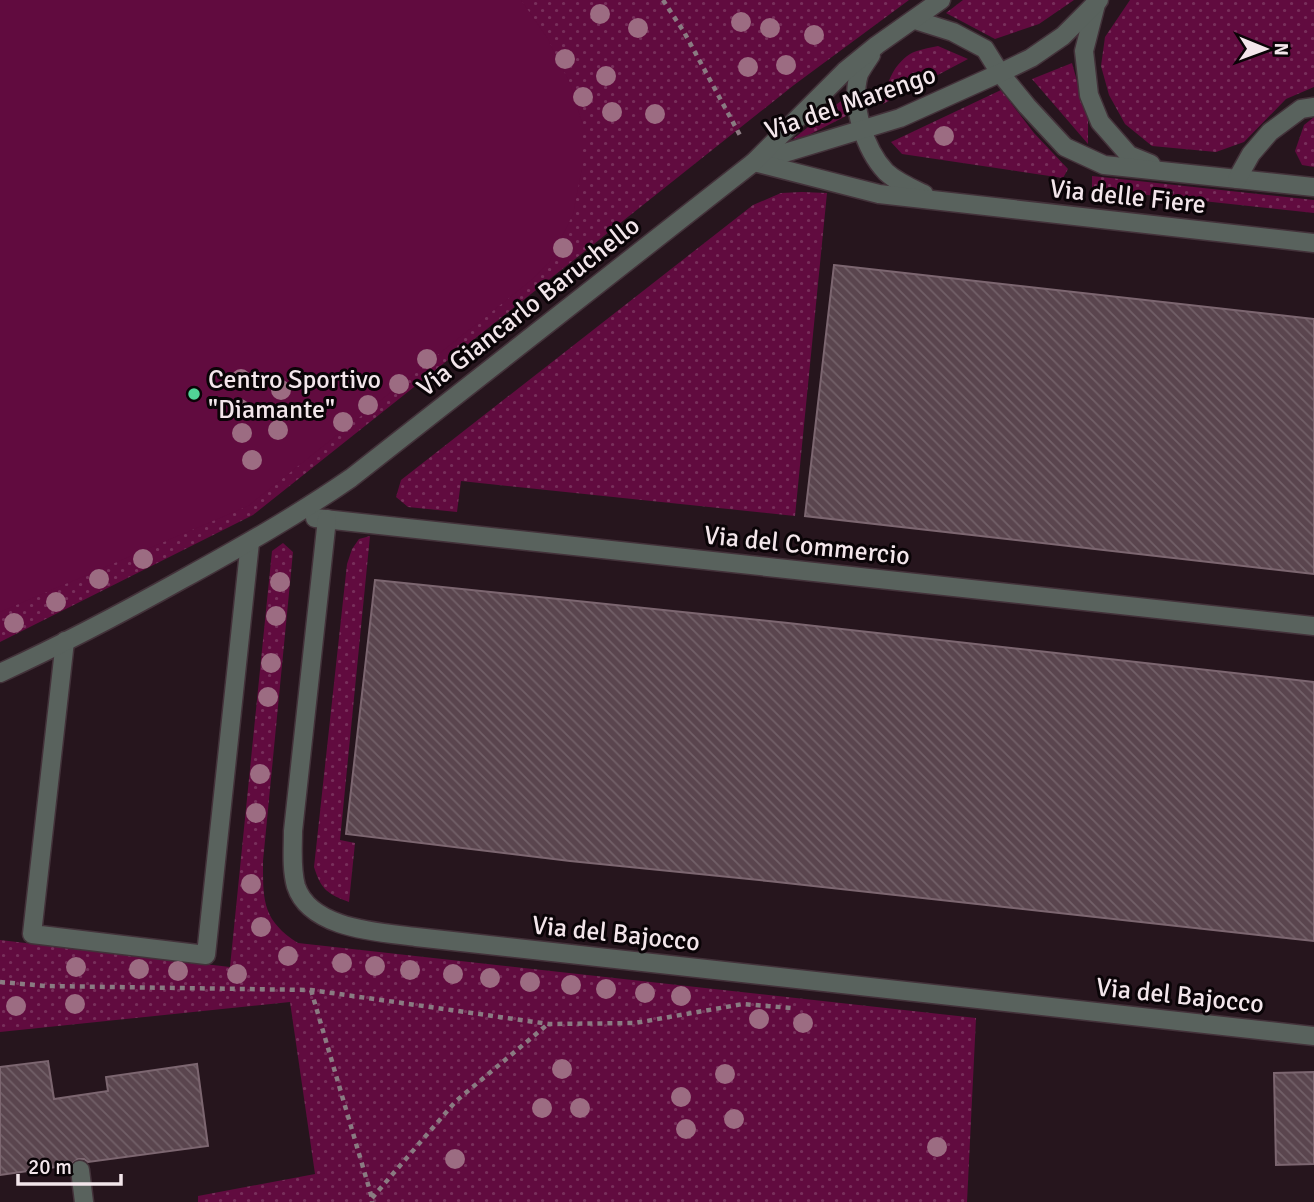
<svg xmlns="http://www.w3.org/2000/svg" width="1314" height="1202" font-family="Signika,sans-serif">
<defs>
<pattern id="grass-dots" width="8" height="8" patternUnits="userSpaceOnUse" patternTransform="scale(1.75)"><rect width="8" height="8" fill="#610b3f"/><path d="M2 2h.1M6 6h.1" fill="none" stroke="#782f5b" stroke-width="1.8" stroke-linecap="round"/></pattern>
<pattern id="building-back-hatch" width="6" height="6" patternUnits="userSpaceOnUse" patternTransform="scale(1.75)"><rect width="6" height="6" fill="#5a454e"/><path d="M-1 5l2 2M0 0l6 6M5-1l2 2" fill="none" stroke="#726068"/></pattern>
</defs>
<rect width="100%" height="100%" fill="#26151d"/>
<g fill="url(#grass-dots)">
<polygon points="0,0 909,0 794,85 253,515 0,642"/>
<polygon points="963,0 1074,0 1039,24 995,39 946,13"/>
<polygon points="1130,0 1314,0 1314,87 1286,99 1244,142 1216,152 1152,146 1125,124 1109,95 1101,66 1105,37"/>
<path d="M 938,46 L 968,59 L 883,104 C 886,85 892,66 910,54 C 917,50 929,48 938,46 Z"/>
<polygon points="1072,63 1088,120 1088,144 1032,79"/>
<polygon points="1001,90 1034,133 1068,169 1063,178 902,154 891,142"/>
<polygon points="846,97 846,116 799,140 793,139"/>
<polygon points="1314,117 1314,167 1302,165 1295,151 1304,125"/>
<polygon points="1092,176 1314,200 1314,213 1092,189"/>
<polygon points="802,192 827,193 795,516 461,481 457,512 408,507 396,497 401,480 753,205 781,193"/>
<path d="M 370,536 L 340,840 L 355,843 L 349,902 C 328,894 321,890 314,867 L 347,564 L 352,549 L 359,539 Z"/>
<path d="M 283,543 L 293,552 L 263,861 C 263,900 262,920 298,943 L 976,1018 L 967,1202 L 198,1202 L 198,1196 L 315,1174 L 290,1002 L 0,1032 L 0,940 L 230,967 L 272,551 Z"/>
</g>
<polygon fill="#610b3f" points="0,0 521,0 548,39 571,86 582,123 582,168 573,214 549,263 529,282 248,506 0,612"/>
<g fill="url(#building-back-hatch)" stroke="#7c6670" stroke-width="2">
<polygon points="834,265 1314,319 1314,574 805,516"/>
<polygon points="375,580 788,623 1314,682 1314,941 768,881 570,861 346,834"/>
<polygon points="48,1061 54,1099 108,1091 106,1077 197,1064 208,1146 88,1162 84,1159 78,1159 70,1165 0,1175 0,1067"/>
<polygon points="1314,1072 1314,1164 1276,1165 1274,1073"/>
</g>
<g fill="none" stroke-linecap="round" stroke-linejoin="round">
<g stroke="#43323a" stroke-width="21">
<g id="minor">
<polyline points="1096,4 1084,51 1089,95 1100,122 1129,155 1151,164"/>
<polyline points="915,20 953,32 985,49 1000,73 1027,106 1065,147 1104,165 1314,187"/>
<path d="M 871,55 C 867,61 862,68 859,74 C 850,104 865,150 886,172 C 897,182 911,188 924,194"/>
<polyline points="758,161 900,118 1000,73 1031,58 1063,36 1099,0"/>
<polyline points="754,162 879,194 1314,243"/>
<polyline points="1237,179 1251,154 1270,132 1301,109 1314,107"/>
<polyline points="315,518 1314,626"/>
<path d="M 327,519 L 293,831 C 293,849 291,868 296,886 C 310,929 378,932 416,937 L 1314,1036"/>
<polyline points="65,641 32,934 206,955 250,542"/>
<path d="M 0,673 C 61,645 122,613 181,580 C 239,548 296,516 351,478 L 754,162 L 845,71 L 877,45 L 941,0"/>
<polyline points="80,1170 84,1202"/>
</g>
</g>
<g stroke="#8a7b82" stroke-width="4.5" stroke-dasharray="5 5" stroke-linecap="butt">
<polyline points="663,0 684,32 742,139"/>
<polyline points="0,982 46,986 311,990 549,1024 635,1023 743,1004 791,1008"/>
<polyline points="311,990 372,1198 372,1202"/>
<polyline points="372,1198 456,1101 548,1024"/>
</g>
<use href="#minor" stroke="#59625d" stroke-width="18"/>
</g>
<g fill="#9c6c82">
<circle cx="600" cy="14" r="10"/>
<circle cx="741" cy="22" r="10"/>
<circle cx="638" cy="28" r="10"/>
<circle cx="770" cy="28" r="10"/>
<circle cx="814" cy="35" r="10"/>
<circle cx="565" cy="59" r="10"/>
<circle cx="786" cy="65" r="10"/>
<circle cx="748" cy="67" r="10"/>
<circle cx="606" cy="76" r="10"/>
<circle cx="583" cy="97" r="10"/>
<circle cx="612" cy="112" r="10"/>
<circle cx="655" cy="114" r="10"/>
<circle cx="944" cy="136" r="10"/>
<circle cx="563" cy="248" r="10"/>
<circle cx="427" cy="359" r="10"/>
<circle cx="241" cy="379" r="10"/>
<circle cx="399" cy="384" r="10"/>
<circle cx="281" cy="390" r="10"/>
<circle cx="368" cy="405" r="10"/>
<circle cx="240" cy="409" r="10"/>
<circle cx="343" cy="422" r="10"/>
<circle cx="278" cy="430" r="10"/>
<circle cx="242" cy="433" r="10"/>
<circle cx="252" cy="460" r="10"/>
<circle cx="143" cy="559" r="10"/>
<circle cx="99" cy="579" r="10"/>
<circle cx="280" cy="582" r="10"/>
<circle cx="56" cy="602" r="10"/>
<circle cx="276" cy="616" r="10"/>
<circle cx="14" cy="623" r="10"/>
<circle cx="271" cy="663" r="10"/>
<circle cx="268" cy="697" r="10"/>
<circle cx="260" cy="774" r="10"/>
<circle cx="256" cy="813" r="10"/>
<circle cx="251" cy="884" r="10"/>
<circle cx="261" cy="927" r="10"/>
<circle cx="288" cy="956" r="10"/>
<circle cx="342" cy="963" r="10"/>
<circle cx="375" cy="966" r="10"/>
<circle cx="76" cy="967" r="10"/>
<circle cx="139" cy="969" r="10"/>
<circle cx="410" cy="970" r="10"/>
<circle cx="178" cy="971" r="10"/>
<circle cx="237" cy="974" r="10"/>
<circle cx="453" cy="974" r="10"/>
<circle cx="490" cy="978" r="10"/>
<circle cx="530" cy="982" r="10"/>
<circle cx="571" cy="985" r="10"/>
<circle cx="606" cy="989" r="10"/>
<circle cx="645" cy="993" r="10"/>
<circle cx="681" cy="996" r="10"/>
<circle cx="75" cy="1004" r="10"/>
<circle cx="16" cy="1006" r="10"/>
<circle cx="759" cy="1019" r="10"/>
<circle cx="803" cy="1023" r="10"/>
<circle cx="562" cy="1069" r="10"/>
<circle cx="725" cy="1074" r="10"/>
<circle cx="681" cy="1097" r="10"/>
<circle cx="542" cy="1108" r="10"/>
<circle cx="580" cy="1108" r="10"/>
<circle cx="734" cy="1119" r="10"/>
<circle cx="686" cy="1129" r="10"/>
<circle cx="937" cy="1147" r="10"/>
<circle cx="455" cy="1159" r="10"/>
</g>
<circle fill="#51d397" stroke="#0a0407" stroke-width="2.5" cx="194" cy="394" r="7"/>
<g text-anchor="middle" stroke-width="6" stroke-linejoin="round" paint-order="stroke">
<g font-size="26" fill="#f3e6eb" stroke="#0a0407">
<text transform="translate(850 102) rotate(-19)" y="9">Via del Marengo</text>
<text transform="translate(1128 196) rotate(6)" y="9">Via delle Fiere</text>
<text transform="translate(528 306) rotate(-38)" y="9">Via Giancarlo Baruchello</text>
<text transform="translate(807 545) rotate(6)" y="9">Via del Commercio</text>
<text transform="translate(616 933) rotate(6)" y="9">Via del Bajocco</text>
<text transform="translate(1180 995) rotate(6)" y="9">Via del Bajocco</text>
</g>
<g font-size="26" fill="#f3e6eb" stroke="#0a0407" text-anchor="start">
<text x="208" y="388">Centro Sportivo<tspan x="208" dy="30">"Diamante"</tspan></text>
</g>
</g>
<g transform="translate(1265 49) rotate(91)" stroke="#0a0407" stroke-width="5" paint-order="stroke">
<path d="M0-5L12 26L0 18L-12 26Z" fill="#f3e6eb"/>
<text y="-10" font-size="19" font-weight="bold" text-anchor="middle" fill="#f3e6eb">N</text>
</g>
<path d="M18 1174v10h103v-10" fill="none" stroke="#f3e6eb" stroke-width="3.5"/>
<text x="28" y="1174" font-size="21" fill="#f3e6eb" stroke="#0a0407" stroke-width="5" paint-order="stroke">20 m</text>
</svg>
